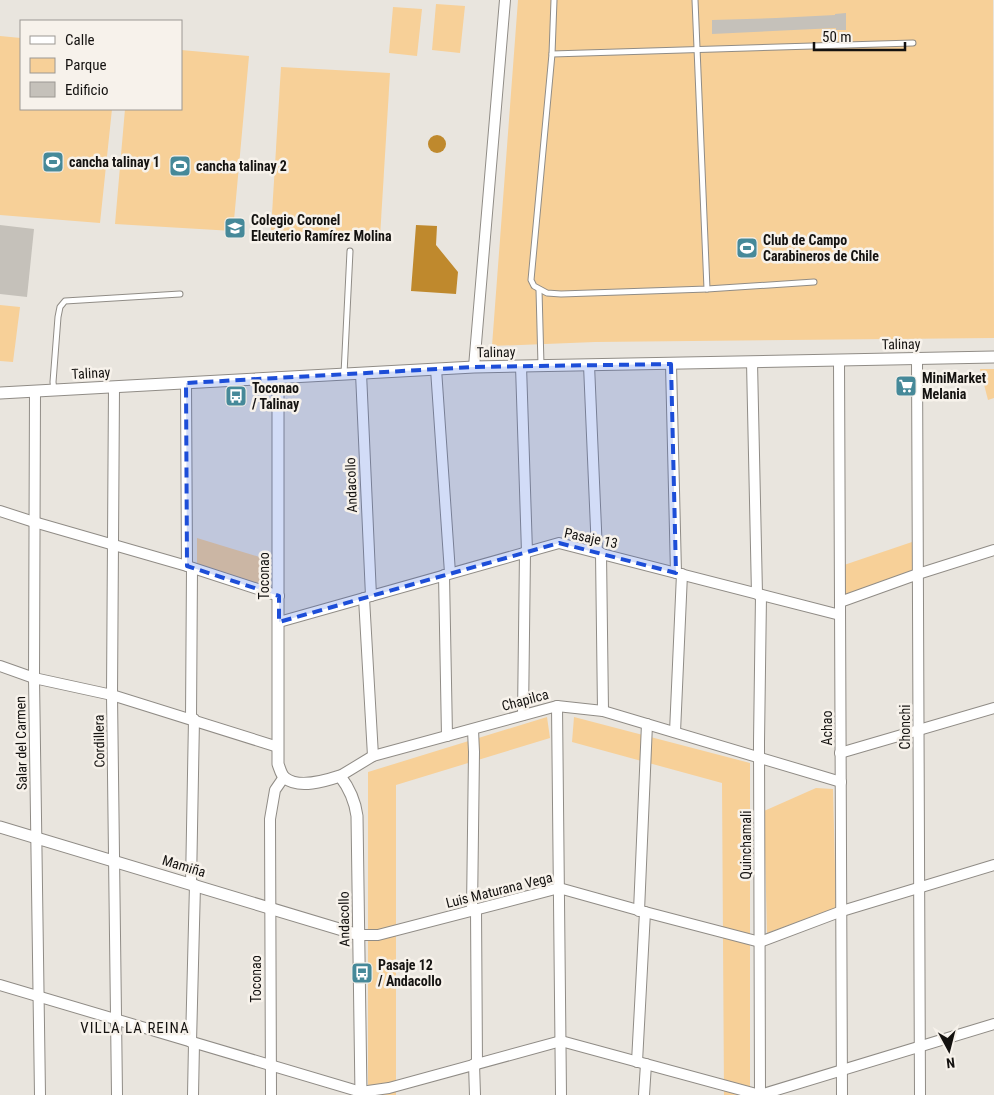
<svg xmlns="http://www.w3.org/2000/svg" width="994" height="1095" font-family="'Roboto Condensed',sans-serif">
<rect width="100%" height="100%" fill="#e9e5de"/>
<g fill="#f7d098">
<polygon points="518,0 993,0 994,338 595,342 492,346"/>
<polygon points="436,4 465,6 460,53 432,50"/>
<polygon points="393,7 422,9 417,56 389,53"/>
<polygon points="0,36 21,38 21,109 112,109 100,223 0,215"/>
<polygon points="181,50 249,56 233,231 115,224 125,109 181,109"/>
<polygon points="281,67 390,73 380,237 271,230"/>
<polygon points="0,305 20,307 13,362 0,361"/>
<polygon points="980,369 994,369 994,398 988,400"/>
<polygon points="197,538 266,559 267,587 197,564"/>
<polygon points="912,542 913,572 844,597 844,565"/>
<polygon points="547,717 550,738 396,785 396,1095 368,1095 368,772"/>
<polygon points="574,717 750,763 750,1095 724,1095 722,783 572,742"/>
<polygon points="816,788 833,789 836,908 767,933 764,811"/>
</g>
<g fill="#bf892d">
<circle cx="437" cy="144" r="9"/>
<polygon points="416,225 437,226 436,245 458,272 456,294 411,291"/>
</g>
<g fill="#c5c1ba">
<polygon points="846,13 846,30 836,30 836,28 712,34 712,20 776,18 835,15 835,14"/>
<polygon points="0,225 34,229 27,297 0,294"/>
</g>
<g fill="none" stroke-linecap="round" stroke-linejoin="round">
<g stroke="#908c86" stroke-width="7">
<g id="service">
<polyline points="554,0 552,54 531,280 534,286 547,293 561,294 707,289 814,282"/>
<polyline points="695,0 707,289"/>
<polyline points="552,54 913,43"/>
<polyline points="539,290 541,365"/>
<polyline points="344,374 350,251"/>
<polyline points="54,390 53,382 58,317 60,307 65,301 180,294"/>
</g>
</g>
<g stroke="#908c86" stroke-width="12">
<g id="minor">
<polyline points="917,359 920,1095"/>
<polyline points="839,360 842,1095"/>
<polyline points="752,362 757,594"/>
<polyline points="671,364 676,573"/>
<polyline points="589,365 597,552"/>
<polyline points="521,366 527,552"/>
<polyline points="474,367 505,0"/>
<polyline points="436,369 450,573"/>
<polyline points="361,373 371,596"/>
<polyline points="186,383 187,566"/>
<polyline points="114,387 112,695 117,1095"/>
<polyline points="35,391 34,678 40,1095"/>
<polyline points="0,511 34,522 187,566 279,596"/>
<polyline points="601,553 603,711"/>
<polyline points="444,575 447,736"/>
<polyline points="364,598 373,756"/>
<polyline points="840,602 918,574 994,550"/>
<polyline points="279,622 559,543 840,615"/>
<polyline points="0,666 34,678 112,695 278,747"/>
<polyline points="557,706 561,1095"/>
<polyline points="523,715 525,552"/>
<polyline points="191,718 192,568"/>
<polyline points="675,732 682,574"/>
<polyline points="840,753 994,708"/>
<polyline points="340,776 373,756 557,706 603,711 841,782"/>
<polyline points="191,884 194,719"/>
<polyline points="476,909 477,1064"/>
<polyline points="472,910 474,752 473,730"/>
<polyline points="639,911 647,724"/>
<polyline points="359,935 378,935 559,888 645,912 760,942 842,911 994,865"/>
<polyline points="0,985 361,1092 389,1088 561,1041 760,1095 994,1024"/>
<polyline points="191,1042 195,885"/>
<polyline points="637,1062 645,912"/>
<polyline points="474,1064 475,1095"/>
<polyline points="193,1095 194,1043"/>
<polyline points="271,1095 270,819 275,790 284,777"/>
<polyline points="644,1095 646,1064"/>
<polyline points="760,1095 759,742 761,595"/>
</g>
</g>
<g stroke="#908c86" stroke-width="13">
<g id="tertiary">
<path d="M 278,378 L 278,764 C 280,769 281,775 285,778 C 299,789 325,781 340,776 C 350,789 355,801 357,816 L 361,1095"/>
<polyline points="0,393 474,367 994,357"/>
<polyline points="0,827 359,935"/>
</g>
</g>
<use href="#service" stroke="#fff" stroke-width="5"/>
<use href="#minor" stroke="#fff" stroke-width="10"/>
<use href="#tertiary" stroke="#fff" stroke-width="11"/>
</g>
<path fill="#1d4ed8" fill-opacity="0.2" stroke="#1d4ed8" stroke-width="4" stroke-dasharray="10 6" stroke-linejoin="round" d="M 671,364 L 676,573 L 559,543 L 279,622 L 279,596 L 187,566 L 186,383 L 474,367 Z"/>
<defs>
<g id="stadium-square" transform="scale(1.125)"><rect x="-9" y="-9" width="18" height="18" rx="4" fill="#468999" stroke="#f7f2eb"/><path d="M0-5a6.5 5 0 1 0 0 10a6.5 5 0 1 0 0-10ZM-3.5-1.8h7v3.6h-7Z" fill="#fff"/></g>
<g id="school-square" transform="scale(1.125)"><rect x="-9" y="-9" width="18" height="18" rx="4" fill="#468999" stroke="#f7f2eb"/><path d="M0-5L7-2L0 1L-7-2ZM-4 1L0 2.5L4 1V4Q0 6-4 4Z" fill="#fff"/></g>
<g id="supermarket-square" transform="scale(1.125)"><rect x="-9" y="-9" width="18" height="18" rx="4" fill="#468999" stroke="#f7f2eb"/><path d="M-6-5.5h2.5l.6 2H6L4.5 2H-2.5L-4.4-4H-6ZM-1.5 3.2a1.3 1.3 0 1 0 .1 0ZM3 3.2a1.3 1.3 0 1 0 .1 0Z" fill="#fff"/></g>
<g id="bus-square" transform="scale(1.125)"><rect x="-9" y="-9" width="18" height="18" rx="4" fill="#468999" stroke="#f7f2eb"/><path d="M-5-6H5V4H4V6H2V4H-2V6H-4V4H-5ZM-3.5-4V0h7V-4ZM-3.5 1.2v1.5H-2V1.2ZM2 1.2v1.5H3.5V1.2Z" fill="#fff"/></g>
</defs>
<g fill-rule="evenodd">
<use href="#stadium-square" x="53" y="162"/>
<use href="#stadium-square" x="180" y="166"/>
<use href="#school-square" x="235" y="228"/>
<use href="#stadium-square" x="747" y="248"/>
<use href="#supermarket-square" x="906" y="386"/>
<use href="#bus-square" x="236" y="396"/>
<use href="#bus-square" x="362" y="973"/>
</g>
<g text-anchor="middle" stroke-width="5" stroke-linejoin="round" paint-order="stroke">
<g font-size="14" font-weight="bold" fill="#141210" stroke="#f7f2eb" text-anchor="start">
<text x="69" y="167">cancha talinay 1</text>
<text x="196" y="171">cancha talinay 2</text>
<text x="251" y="225">Colegio Coronel<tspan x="251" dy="16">Eleuterio Ramírez Molina</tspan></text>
<text x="763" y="245">Club de Campo<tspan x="763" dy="16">Carabineros de Chile</tspan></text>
<text x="922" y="383">MiniMarket<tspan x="922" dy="16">Melania</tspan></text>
<text x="252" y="393">Toconao<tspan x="252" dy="16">/ Talinay</tspan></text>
<text x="378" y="970">Pasaje 12<tspan x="378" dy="16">/ Andacollo</tspan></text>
</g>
<g font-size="14" fill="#141210" stroke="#f7f2eb">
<text transform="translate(901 344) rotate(-1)" y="5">Talinay</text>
<text transform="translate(496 352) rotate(-1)" y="5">Talinay</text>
<text transform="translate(91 373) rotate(-3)" y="5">Talinay</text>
<text transform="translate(351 485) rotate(-92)" y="5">Andacollo</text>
<text transform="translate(591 538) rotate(12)" y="5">Pasaje 13</text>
<text transform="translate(264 576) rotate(-90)" y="5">Toconao</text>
<text transform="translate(525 700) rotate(-15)" y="5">Chapilca</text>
<text transform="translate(905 727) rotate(-90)" y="5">Chonchi</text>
<text transform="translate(827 728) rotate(-90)" y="5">Achao</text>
<text transform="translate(99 741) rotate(-91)" y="5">Cordillera</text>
<text transform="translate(21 743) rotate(-91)" y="5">Salar del Carmen</text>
<text transform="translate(746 845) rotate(-90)" y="5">Quinchamali</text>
<text transform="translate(184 866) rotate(17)" y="5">Mamiña</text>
<text transform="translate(499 890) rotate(-14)" y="5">Luis Maturana Vega</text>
<text transform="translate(344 919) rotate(-91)" y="5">Andacollo</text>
<text transform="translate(256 979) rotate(-90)" y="5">Toconao</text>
</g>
<g font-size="15" letter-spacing="1" fill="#141210" stroke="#f7f2eb">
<text x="135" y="1033">VILLA LA REINA</text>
</g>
</g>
<rect x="20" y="20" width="162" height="90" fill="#f7f2eb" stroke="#9c9893"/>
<rect x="30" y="36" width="25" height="8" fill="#ffffff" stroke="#9c9893"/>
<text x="65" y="45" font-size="15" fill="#141210">Calle</text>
<rect x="30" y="58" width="25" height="15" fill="#f7d098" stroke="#9c9893"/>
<text x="65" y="70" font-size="15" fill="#141210">Parque</text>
<rect x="30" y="82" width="25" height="15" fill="#c5c1ba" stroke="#9c9893"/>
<text x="65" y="95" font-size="15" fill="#141210">Edificio</text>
<g transform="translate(949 1050) rotate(173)" stroke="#f7f2eb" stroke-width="4" paint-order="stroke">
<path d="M0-4L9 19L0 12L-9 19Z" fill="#141210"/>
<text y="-8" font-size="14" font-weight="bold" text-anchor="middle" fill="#141210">N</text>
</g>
<path d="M814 42v8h91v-8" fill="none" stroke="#141210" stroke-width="2.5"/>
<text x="822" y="42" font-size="15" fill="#141210" stroke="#f7f2eb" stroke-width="4" paint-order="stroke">50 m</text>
</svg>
